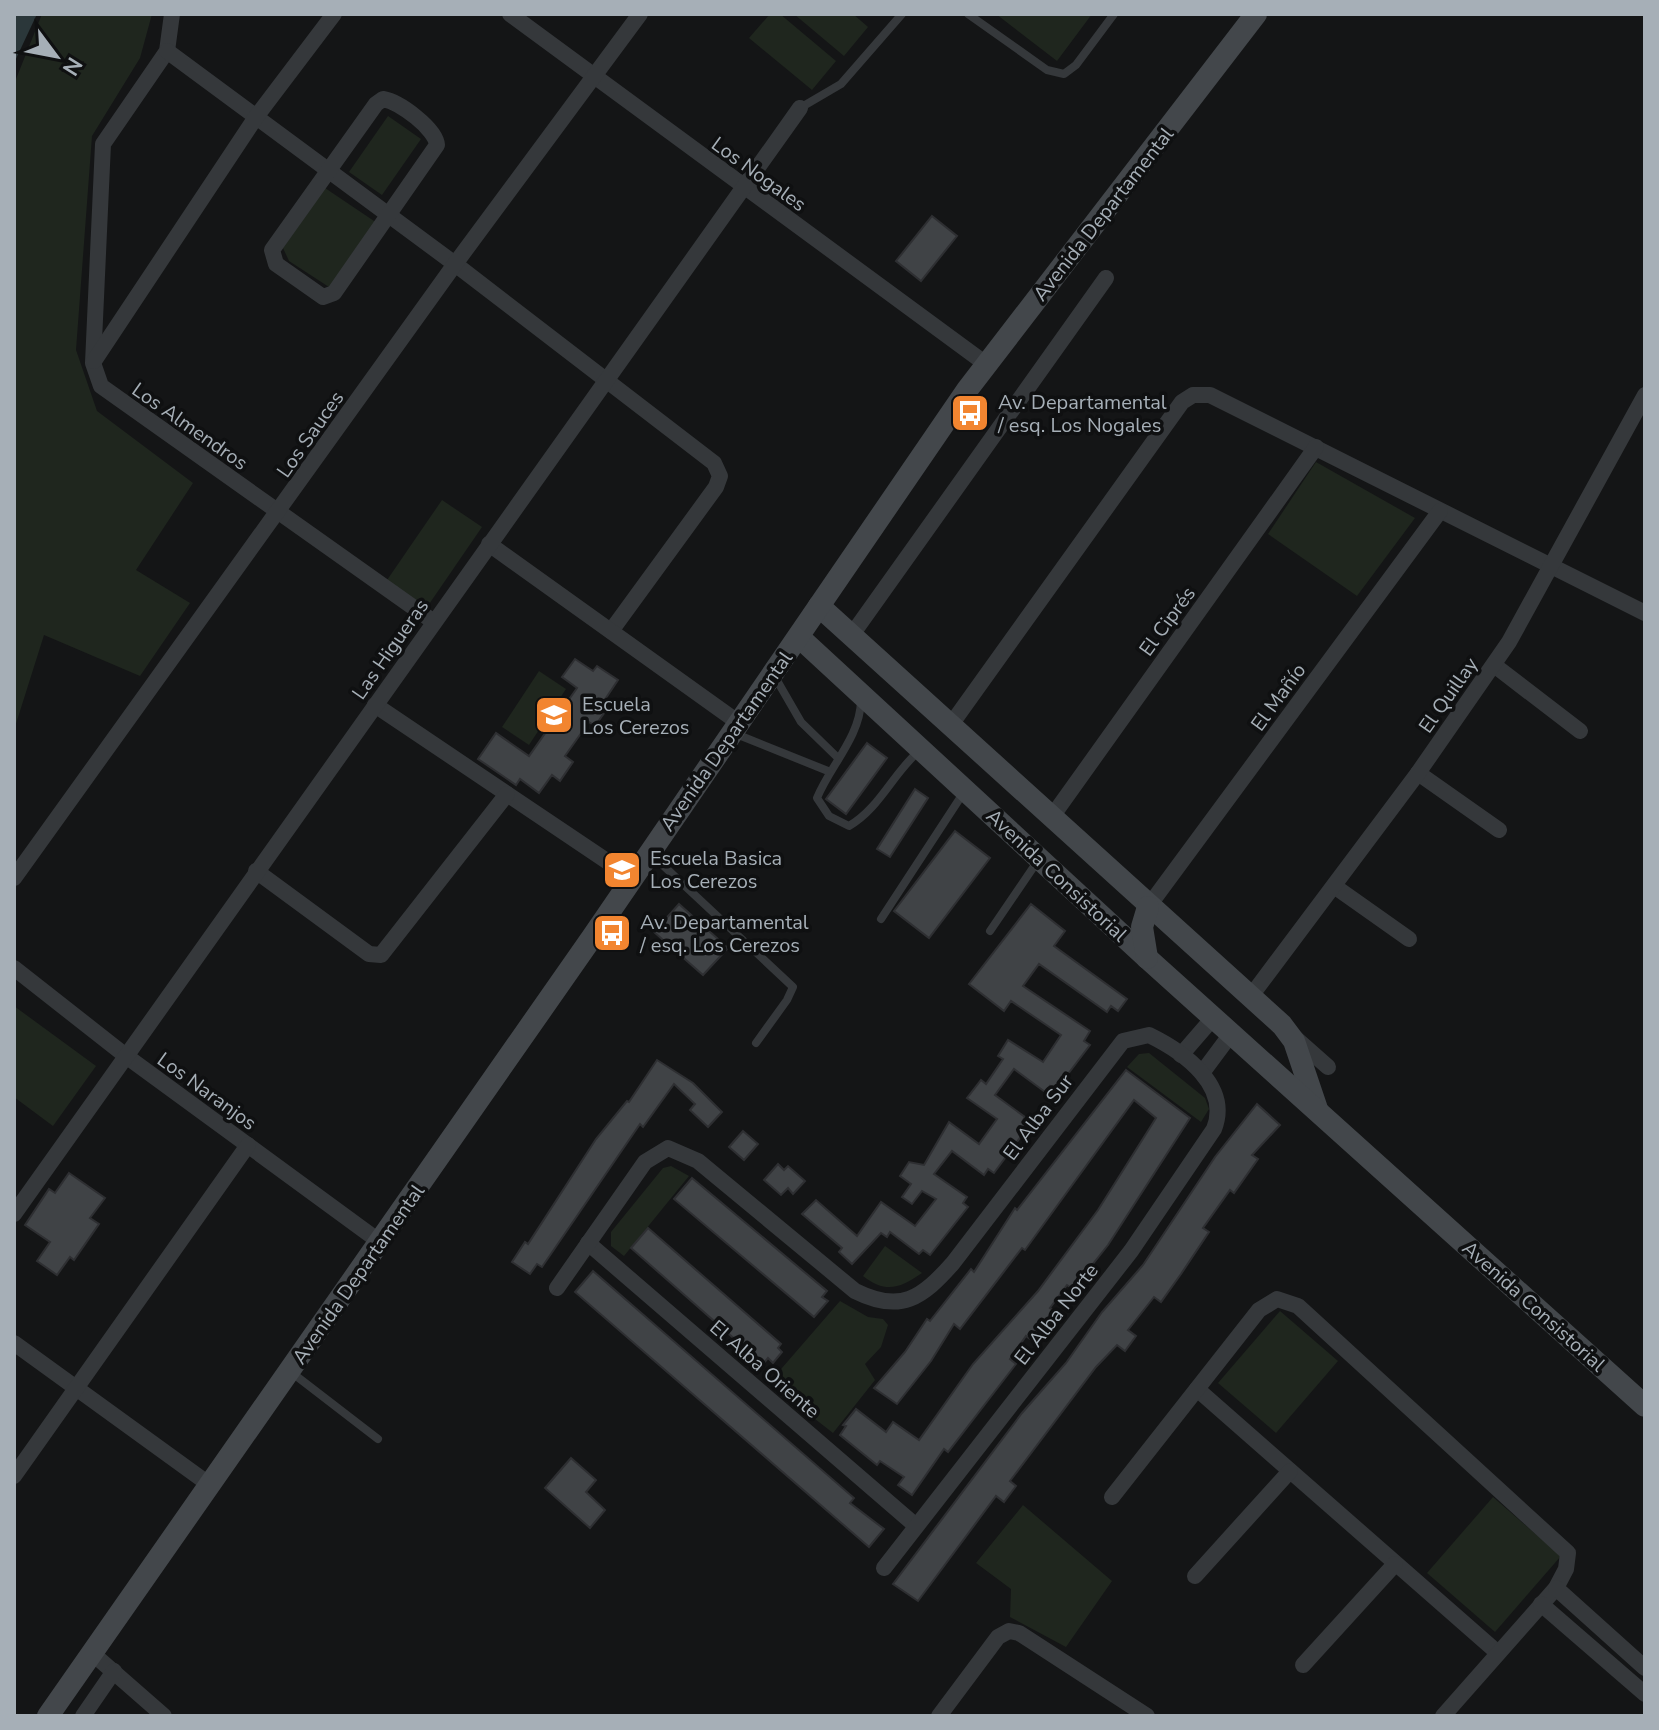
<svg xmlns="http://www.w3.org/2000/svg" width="1659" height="1730" font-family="'Nunito Sans',sans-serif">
<rect width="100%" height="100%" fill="#141516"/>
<g fill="#1f261e">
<polygon points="42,14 152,14 140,58 92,136 76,350 97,411 193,483 136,570 190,603 140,676 44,635 14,730 14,84"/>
<polygon points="770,14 780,14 836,61 812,90 749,38"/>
<polygon points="794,14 853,14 868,27 844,56"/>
<polygon points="996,14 1092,14 1057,61"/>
<polygon points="388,116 421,139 382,195 349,172"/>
<polygon points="325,188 377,223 332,289 289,261 283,248"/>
<polygon points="1316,462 1415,518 1357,596 1268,534"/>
<polygon points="442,500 482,527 425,610 385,583"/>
<polygon points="539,671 566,689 529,745 502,727"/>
<polygon points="14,1006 96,1066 53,1126 14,1097"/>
<polygon points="1149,1053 1205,1098 1209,1109 1201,1122 1127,1067 1139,1054"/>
<polygon points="671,1166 689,1176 624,1256 611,1246 611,1232 663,1168"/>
<path d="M 885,1246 L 922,1273 C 900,1288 886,1294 863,1276 Z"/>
<polygon points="840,1301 868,1317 883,1319 888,1325 881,1347 865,1364 875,1380 833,1433 769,1383"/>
<polygon points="1280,1311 1338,1361 1276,1433 1218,1383"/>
<polygon points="1493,1497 1561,1556 1495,1632 1427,1573"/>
<polygon points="1023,1505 1112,1581 1066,1647 1010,1617 1011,1589 976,1563"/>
</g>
<polygon fill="#2b373a" points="14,14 37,14 14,63"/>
<g fill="#404346" stroke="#2e2f32" stroke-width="2">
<polygon points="932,216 957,236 921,281 896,261"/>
<polygon points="575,659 593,671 597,666 618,680 606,698 612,702 595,726 589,722 565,756 573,762 560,781 552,775 539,793 520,779 516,785 478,759 496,733 529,756 577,688 562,677"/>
<polygon points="867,743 887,758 846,814 826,799"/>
<polygon points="915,789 928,798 890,857 877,849"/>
<polygon points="955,831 990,858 929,938 894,911"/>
<polygon points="679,904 728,948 703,975 654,932"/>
<polygon points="1031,904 1065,931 1054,946 1127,999 1118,1011 1111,1006 1107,1012 1039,964 1023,986 1090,1031 1084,1041 1090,1045 1055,1091 1050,1086 1045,1092 1014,1069 995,1095 1025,1117 1022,1122 1028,1127 994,1173 988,1169 984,1175 952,1151 934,1174 967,1197 963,1203 968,1207 930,1255 923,1250 919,1254 890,1232 887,1237 881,1233 852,1264 839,1252 842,1248 802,1214 816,1200 857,1236 881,1202 915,1226 936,1199 922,1191 912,1204 902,1197 911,1184 900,1176 909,1162 924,1165 949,1122 979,1144 997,1119 967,1098 981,1080 986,1084 1003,1059 998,1056 1008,1040 1043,1062 1061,1035 1011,1001 1004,1011 969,984"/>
<polygon points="657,1060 693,1083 722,1112 708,1127 690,1110 695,1104 674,1084 643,1127 640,1124 542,1267 537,1264 530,1274 512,1262 525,1242 528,1244 596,1139 627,1101 629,1102"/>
<polygon points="1126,1070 1190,1118 1108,1245 1073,1289 1067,1285 1050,1308 1057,1313 1034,1342 1026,1336 1010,1359 1016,1364 948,1452 944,1449 912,1495 898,1485 904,1477 880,1461 877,1465 840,1435 846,1426 843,1425 856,1409 886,1432 893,1422 919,1440 973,1364 1038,1291 1098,1210 1156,1118 1134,1100 1025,1250 1022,1248 960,1329 954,1324 931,1361 897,1404 874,1388 905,1352 927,1319 930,1321 971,1269 974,1272 1015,1208 1017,1210"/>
<polygon points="1257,1104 1280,1125 1252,1155 1258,1159 1234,1193 1230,1190 1203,1228 1209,1232 1181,1274 1161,1302 1154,1297 1128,1330 1136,1336 1125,1351 1117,1345 1096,1367 1010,1481 1016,1486 1004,1502 996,1496 918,1601 893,1584 1022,1413 1066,1363 1102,1312 1143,1265 1215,1157"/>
<polygon points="743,1131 758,1144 744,1160 729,1147"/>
<polygon points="778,1164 784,1170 788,1166 805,1181 793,1194 788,1188 781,1195 764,1180"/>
<polygon points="69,1173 105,1198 90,1218 99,1224 74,1260 70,1257 57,1275 37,1261 50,1242 25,1225 49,1189 55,1193"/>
<polygon points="692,1178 827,1291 822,1297 828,1301 814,1317 674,1199"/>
<polygon points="648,1228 781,1344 778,1348 782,1352 773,1363 768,1358 763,1364 631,1248"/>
<polygon points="593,1271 854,1498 850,1503 884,1529 869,1547 575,1292"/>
<polygon points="571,1458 596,1480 586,1492 605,1510 590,1528 545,1488"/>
</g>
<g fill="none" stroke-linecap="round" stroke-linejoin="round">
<g stroke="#35383b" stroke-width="8">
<polyline points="968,14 1047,70 1064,74 1076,65 1114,14"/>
<polyline points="800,108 841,84 902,14"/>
<polyline points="775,677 801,722 838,758"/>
<path d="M 861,701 C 860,737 830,766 817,798 L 829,816 L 849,826 C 880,808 893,773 920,750"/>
<polyline points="736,734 828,771"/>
<polyline points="653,856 793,987 787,1000 756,1043"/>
<polyline points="881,919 964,792"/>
<polyline points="990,931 1039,859"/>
<polyline points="291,1372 378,1439"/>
</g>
<g stroke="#35383b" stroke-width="16">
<polyline points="172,14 167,51 103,144 93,363 101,386 434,622"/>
<polyline points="510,14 986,364"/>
<polyline points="167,51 455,264 714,463 720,476 716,487 611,631"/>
<path d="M 383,99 C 400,102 436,129 437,145 L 334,293 L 323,297 L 276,264 L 272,250 L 376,104 Z"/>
<polyline points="94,361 256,117 334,14"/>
<polyline points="489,544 739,723"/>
<polyline points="851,636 1106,278"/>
<polyline points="1494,665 1580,731"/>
<polyline points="375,705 632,878"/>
<polyline points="950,726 1182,402 1193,395 1210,395 1645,613"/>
<polyline points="1418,773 1499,830"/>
<polyline points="1051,818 1316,447"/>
<polyline points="256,871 369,954 381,955 507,794"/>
<polyline points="14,878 455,264 640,14"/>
<polyline points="1334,886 1409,939"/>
<polyline points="1148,907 1440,511"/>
<polyline points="14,968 126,1056 380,1242"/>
<polyline points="1251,996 1418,773 1509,642 1645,395"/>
<polyline points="1293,1036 1328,1067"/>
<polyline points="1181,1055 1213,1018"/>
<polyline points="1202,1073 1231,1034"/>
<polyline points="14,1214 800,108"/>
<polyline points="588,1243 915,1525"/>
<path d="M 557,1288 L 645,1162 L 668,1148 L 698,1161 L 855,1291 C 901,1314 922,1298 953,1263 L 1123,1041 L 1149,1035 C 1184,1052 1231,1086 1214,1129 L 1131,1251 L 884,1568"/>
<polyline points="14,1343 210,1485"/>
<polyline points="1197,1389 1498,1653"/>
<polyline points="14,1476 248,1145"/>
<polyline points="1112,1497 1259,1310 1277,1299 1298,1306 1568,1553 1566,1569 1556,1588 1443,1716"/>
<polyline points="1195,1576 1290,1471"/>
<polyline points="1556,1588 1645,1668"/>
<polyline points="1541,1604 1645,1694"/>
<polyline points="92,1653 164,1716"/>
<polyline points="1303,1665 1395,1564"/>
<polyline points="83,1716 114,1671"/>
<polyline points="939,1716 998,1637 1009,1631 1019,1633 1147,1716"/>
</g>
<g stroke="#43474b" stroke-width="22">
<polyline points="819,606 1282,1025 1294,1041 1317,1109"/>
<polyline points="799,637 1147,958 1645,1406"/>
<polyline points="1147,958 1142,927 1148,907"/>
<polyline points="48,1716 593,936 967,390 1256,14"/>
</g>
</g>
<defs>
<g id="bus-square" transform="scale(2)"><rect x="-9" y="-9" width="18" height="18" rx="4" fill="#f28530" stroke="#0f1011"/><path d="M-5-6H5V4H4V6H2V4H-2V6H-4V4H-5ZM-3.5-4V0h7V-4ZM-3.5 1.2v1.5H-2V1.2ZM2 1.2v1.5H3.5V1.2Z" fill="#fff"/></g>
<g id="school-square" transform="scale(2)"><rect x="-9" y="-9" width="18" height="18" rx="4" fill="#f28530" stroke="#0f1011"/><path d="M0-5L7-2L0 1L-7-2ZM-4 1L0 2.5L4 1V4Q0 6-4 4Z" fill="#fff"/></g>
</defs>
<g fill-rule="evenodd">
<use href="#bus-square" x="970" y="413"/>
<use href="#school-square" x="554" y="715"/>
<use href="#school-square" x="622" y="870"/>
<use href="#bus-square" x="612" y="933"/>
</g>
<g text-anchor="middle" stroke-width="7" stroke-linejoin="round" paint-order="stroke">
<g font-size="20" fill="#a6afb7" stroke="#0f1011">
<text transform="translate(759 174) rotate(36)" y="7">Los Nogales</text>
<text transform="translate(1103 214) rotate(-52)" y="7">Avenida Departamental</text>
<text transform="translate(190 426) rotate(35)" y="7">Los Almendros</text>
<text transform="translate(310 434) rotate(-55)" y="7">Los Sauces</text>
<text transform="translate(1167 621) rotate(-54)" y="7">El Ciprés</text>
<text transform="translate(390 649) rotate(-55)" y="7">Las Higueras</text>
<text transform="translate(1448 695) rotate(-55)" y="7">El Quillay</text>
<text transform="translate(1278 697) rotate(-54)" y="7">El Mañío</text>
<text transform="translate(726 741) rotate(-55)" y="7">Avenida Departamental</text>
<text transform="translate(1057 875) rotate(43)" y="7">Avenida Consistorial</text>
<text transform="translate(207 1091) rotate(36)" y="7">Los Naranjos</text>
<text transform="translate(1038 1117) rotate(-53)" y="7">El Alba Sur</text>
<text transform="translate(358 1274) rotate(-55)" y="7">Avenida Departamental</text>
<text transform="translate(1534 1306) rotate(42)" y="7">Avenida Consistorial</text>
<text transform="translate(1056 1314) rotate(-52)" y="7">El Alba Norte</text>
<text transform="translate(765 1369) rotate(41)" y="7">El Alba Oriente</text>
</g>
<g font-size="20" fill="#a6afb7" stroke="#0f1011" text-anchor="start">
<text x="998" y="409">Av. Departamental<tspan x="998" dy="23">/ esq. Los Nogales</tspan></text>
<text x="582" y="711">Escuela<tspan x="582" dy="23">Los Cerezos</tspan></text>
<text x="650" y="865">Escuela Basica<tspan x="650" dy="23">Los Cerezos</tspan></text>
<text x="640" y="929">Av. Departamental<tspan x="640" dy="23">/ esq. Los Cerezos</tspan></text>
</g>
</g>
<rect width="1659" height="1730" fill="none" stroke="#a6afb7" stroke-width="32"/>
<g transform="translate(56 56) rotate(122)" stroke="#0f1011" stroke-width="6" paint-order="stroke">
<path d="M0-6L14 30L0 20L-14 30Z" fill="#a6afb7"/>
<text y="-12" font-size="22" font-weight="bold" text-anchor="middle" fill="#a6afb7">N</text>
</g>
</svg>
